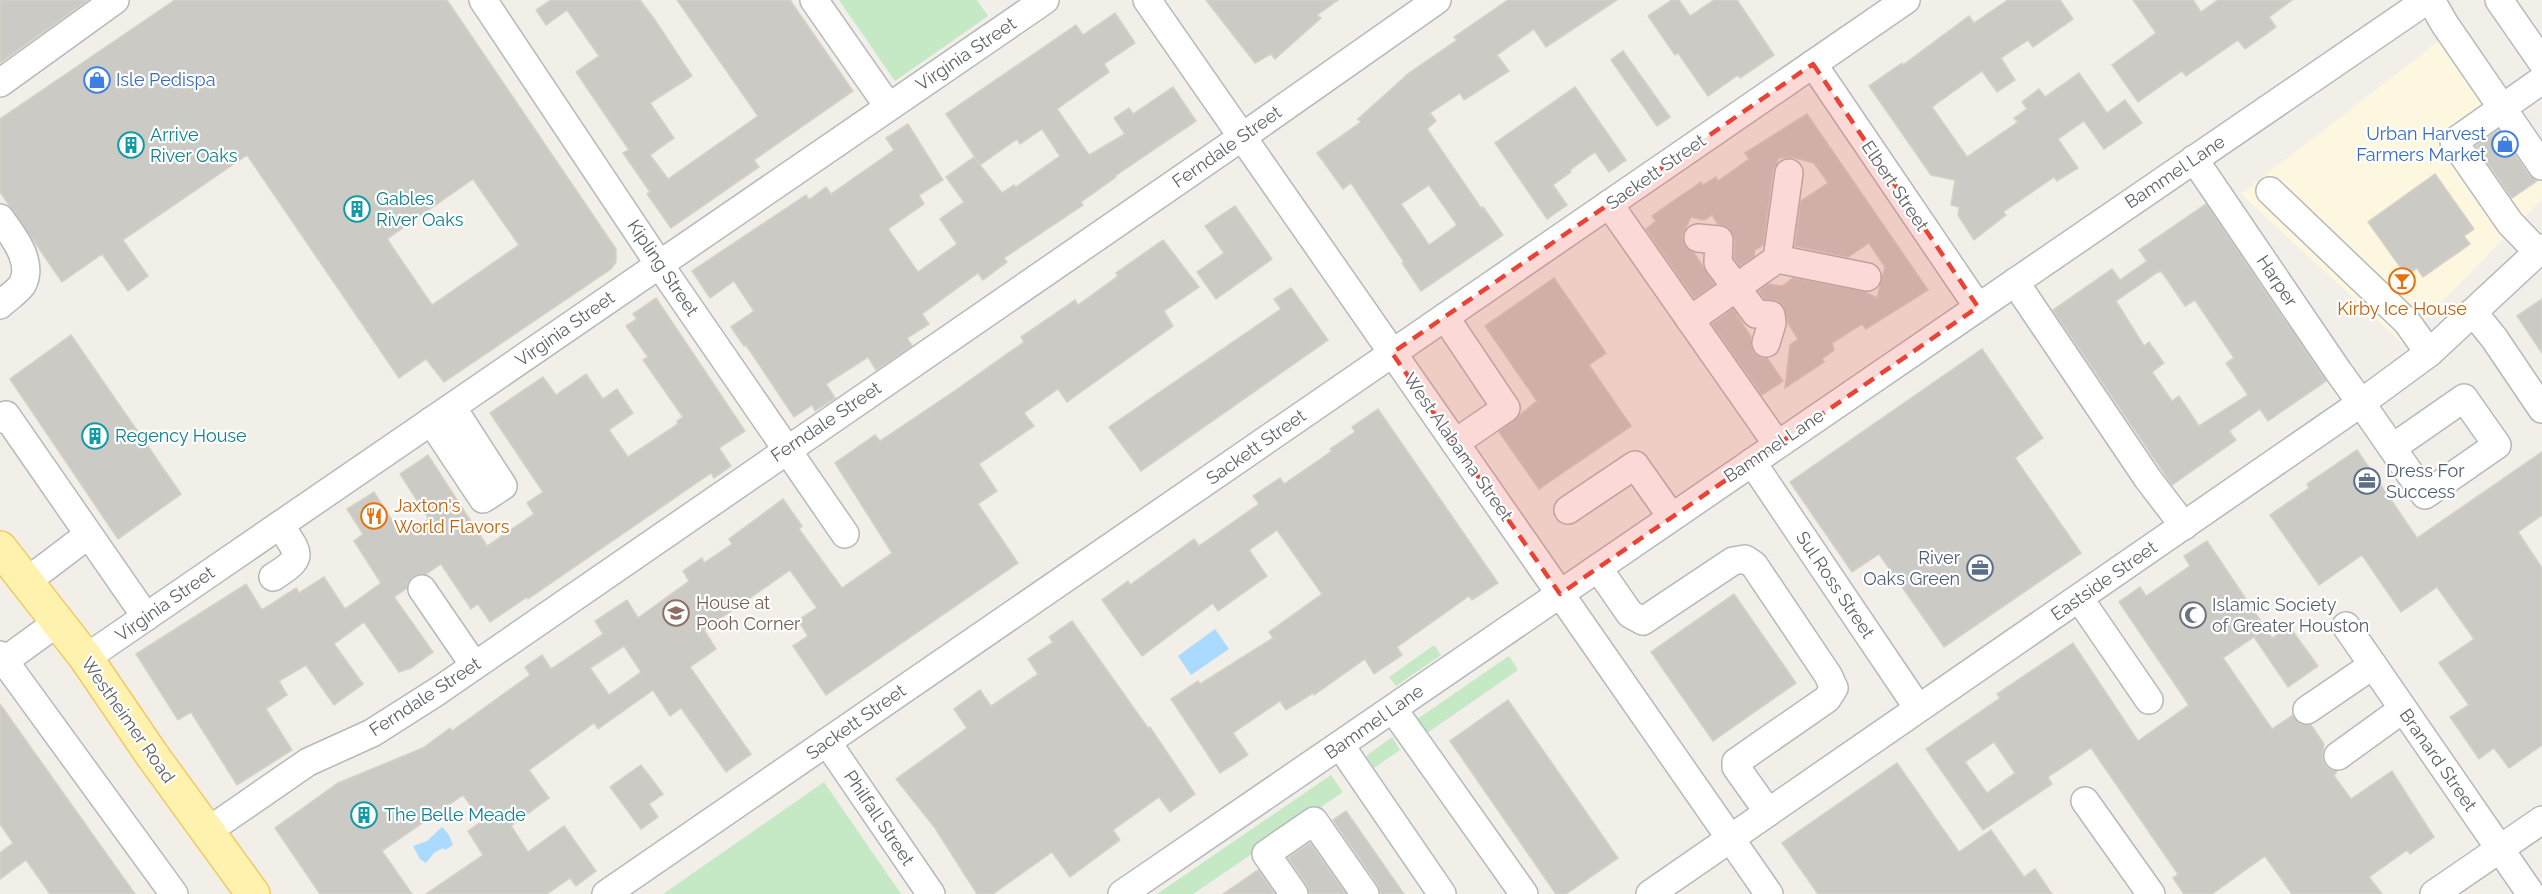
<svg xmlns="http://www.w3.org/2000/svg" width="2542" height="894" font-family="Raleway,sans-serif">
<rect width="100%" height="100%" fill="#f1efe8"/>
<polygon fill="#fef7e0" points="2444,37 2542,177 2542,199 2402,343 2241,194"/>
<g fill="#c5e8c5">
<polygon points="839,0 977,0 988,16 895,81"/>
<polygon points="1434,645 1441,655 1396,686 1389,677"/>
<polygon points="1509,656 1518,670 1423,736 1413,722"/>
<polygon points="1392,737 1400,750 1374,768 1366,756"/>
<polygon points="1331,775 1343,792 1193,894 1157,894"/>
<polygon points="824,782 901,894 663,894"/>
</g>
<g fill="#aadaff">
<polygon points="1215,629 1229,649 1191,675 1178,656"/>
<polygon points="442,827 449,835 453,845 445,850 443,848 434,853 426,863 420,859 413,846 427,841"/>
</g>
<g fill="#cccac5" stroke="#d6d1c6" stroke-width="1.5" fill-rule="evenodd">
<polygon points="0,0 88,0 0,63"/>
<path d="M 175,0 L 447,0 L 616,249 L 616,262 L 611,269 L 444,382 L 426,359 L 399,378 L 247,155 L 123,240 L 148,276 L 128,291 L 102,254 L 62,282 L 0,192 L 0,119 ZM 473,179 L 519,245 L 432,305 L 387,239 Z"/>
<polygon points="551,0 640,0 655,20 692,76 650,103 674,138 650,155 668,179 758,116 677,0 790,0 853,91 754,160 759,167 671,228 647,194 650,192 623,153 629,150 576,72 599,56 567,10 546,25 536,10"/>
<polygon points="1206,0 1338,0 1317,15 1321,18 1275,59 1271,54 1255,63"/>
<path d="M 1508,0 L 1617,0 L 1546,47 L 1534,29 L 1497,55 L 1509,71 L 1464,100 L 1460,93 L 1430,113 L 1436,121 L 1427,129 L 1481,208 L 1483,207 L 1503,235 L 1421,291 L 1402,263 L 1404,262 L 1351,183 L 1343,189 L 1317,153 L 1361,122 L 1358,119 L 1409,73 L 1457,40 L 1454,37 ZM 1429,185 L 1457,225 L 1429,245 L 1401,204 Z"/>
<polygon points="1672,0 1679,0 1690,16 1714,0 1737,0 1774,55 1740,78 1738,75 1708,96 1678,53 1675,55 1648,16"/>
<polygon points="2008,0 2060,0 2073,19 2033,47 2028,40 2001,58 2015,80 1997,92 1982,71 1932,107 1967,157 2018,122 2014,118 2027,109 2022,102 2039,89 2045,97 2079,73 2107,113 2125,100 2142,123 2104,149 2084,121 2058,139 2078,168 2057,181 2054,177 2003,212 2006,215 1974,240 1958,215 1959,207 1951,205 1955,180 1931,175 1869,86 1902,63 1903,65 1969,16 1974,23"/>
<polygon points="2133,0 2193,0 2201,12 2218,0 2292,0 2269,17 2276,27 2245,49 2238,40 2186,76 2182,71 2138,102 2112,65 2156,33"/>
<path d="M 1115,13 L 1135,43 L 1104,64 L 1109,72 L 1057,109 L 1089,155 L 1125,134 L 1114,118 L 1129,108 L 1133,114 L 1173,87 L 1196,121 L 1115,176 L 1116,177 L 1081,202 L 1083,205 L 1004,258 L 1007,262 L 983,280 L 978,273 L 922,314 L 929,324 L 907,338 L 912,346 L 876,370 L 868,357 L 826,384 L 835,398 L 815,411 L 812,405 L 794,417 L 746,345 L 744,346 L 731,327 L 754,311 L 734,281 L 710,298 L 692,271 L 806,195 L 809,200 L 826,187 L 831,194 L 894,150 L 886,138 L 908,124 L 943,180 L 919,195 L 924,204 L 888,229 L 918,272 L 957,244 L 940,219 L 964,202 L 946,177 L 974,157 L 979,163 L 946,114 L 1076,25 L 1083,35 ZM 1042,129 L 1060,156 L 1016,187 L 1014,185 L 1002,193 L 980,165 L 1017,139 L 1020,144 Z"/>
<polygon points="1623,51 1670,117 1657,126 1611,60"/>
<polygon points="1575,87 1626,160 1609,172 1595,152 1570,170 1571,172 1553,185 1567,205 1547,219 1495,143"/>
<polygon points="1807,114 1928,290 1866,329 1862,324 1832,343 1834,350 1822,359 1824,362 1785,388 1790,345 1798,339 1788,323 1784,306 1778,301 1764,299 1759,291 1768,284 1782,286 1793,278 1865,292 1877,298 1885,267 1869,243 1848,257 1795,246 1801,201 1828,183 1814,163 1791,157 1779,158 1773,171 1763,245 1755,250 1754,256 1740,266 1734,258 1735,240 1728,227 1718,224 1712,215 1704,220 1691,217 1682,236 1684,244 1694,253 1714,284 1694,298 1646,229 1656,221 1652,216 1656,213 1701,182 1703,185 1716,177 1718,181 1749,159 1745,153"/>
<polygon points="2498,130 2529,175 2537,181 2512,198 2476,146"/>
<polygon points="2435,174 2474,229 2464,236 2470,244 2423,277 2417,268 2406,275 2368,222"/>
<path d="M 2206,204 L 2326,381 L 2268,421 L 2260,409 L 2229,431 L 2236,440 L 2172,485 L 2053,310 L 2112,269 L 2120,280 L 2147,261 L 2139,250 ZM 2158,272 L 2162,272 L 2185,306 L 2195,300 L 2234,358 L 2226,363 L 2248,395 L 2199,426 L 2179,396 L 2172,401 L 2152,372 L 2164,363 L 2149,342 L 2144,346 L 2116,301 Z"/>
<polygon points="1235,206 1272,259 1216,299 1197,272 1224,253 1205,226"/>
<path d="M 1163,240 L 1199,287 L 1164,311 L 1173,326 L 1067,402 L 1058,389 L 1024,413 L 1034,426 L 979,464 L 997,491 L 978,504 L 1018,563 L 826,695 L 793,646 L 808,636 L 798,620 L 817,608 L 790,570 L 704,630 L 716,649 L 690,667 L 751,754 L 726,772 L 681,708 L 670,716 L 653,690 L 598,729 L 594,723 L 529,770 L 549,798 L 511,826 L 528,852 L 564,826 L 596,871 L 576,886 L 570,878 L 547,894 L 426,894 L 483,855 L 468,831 L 482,821 L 463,795 L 382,851 L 412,894 L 320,894 L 275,828 L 338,783 L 423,748 L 450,728 L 452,731 L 530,675 L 525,667 L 542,655 L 551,669 L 603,634 L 595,621 L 627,600 L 638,618 L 689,581 L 683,571 L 702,558 L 704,563 L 732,544 L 729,539 L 783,499 L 802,526 L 799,529 L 842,588 L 892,553 L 835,463 L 875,435 L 880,441 L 956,390 L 1024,342 L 1021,337 L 1075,300 L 1078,305 L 1118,276 L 1116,273 ZM 624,646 L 641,672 L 609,695 L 590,668 Z"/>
<polygon points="1554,278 1606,353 1589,365 1631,426 1539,489 1499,432 1537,401 1485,326"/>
<polygon points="1291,288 1328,340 1141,471 1109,427 1281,309 1274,299"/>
<polygon points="656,298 745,431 719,448 731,466 714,478 711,473 528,599 527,597 490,622 478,604 471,609 441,564 426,574 414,576 408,582 407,588 394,597 433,652 411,668 399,672 364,622 334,644 363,684 334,705 306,665 279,681 287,695 266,709 292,750 237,785 191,712 178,720 136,654 246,584 262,610 296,588 299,593 324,577 345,609 381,583 354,541 363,534 347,509 374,492 402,536 429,519 400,474 428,455 487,546 534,514 527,503 543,492 490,413 543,377 556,395 586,374 603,399 617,389 633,413 609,430 628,457 678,424 677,421 683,417 643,360 648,357 626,326 637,319 633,314"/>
<polygon points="2542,299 2542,353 2517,316"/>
<polygon points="1733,309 1751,337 1751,346 1754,353 1761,358 1767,358 1783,381 1762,395 1712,324"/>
<polygon points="71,335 181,494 118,539 10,379"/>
<polygon points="1982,349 2043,438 2015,458 2081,553 1944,647 1879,554 1852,572 1790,482"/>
<polygon points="1378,409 1498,583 1472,600 1469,596 1397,647 1402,655 1374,674 1365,659 1314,695 1313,693 1286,710 1280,701 1233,733 1248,755 1220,773 1171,699 1198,681 1200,684 1273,638 1269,632 1322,594 1277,530 1249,550 1267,576 1218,611 1213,603 1142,656 1102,600 1128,581 1130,585 1194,539 1199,546 1259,504 1253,496 1280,478 1284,484 1332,451 1330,449 1355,432 1352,427"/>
<polygon points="2357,450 2417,538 2542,452 2542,515 2518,532 2542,568 2542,745 2509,768 2494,748 2479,759 2450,717 2469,705 2439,663 2474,639 2437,587 2401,612 2362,555 2319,585 2270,515 2309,488 2307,484"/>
<path d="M 2207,541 L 2272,638 L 2289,626 L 2318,666 L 2288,687 L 2254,637 L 2223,658 L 2272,729 L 2293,715 L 2300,724 L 2311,725 L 2324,744 L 2322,757 L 2325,765 L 2331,770 L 2337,771 L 2334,776 L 2351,799 L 2392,771 L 2434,837 L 2410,854 L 2407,850 L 2369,877 L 2382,894 L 2292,894 L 2265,856 L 2212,894 L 2184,894 L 2173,878 L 2178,874 L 2091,748 L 2048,777 L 2052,784 L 1983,830 L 1926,749 L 2000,698 L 1997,694 L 2073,643 L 2138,741 L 2189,705 L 2119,602 L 2140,587 L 2146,596 L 2190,566 L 2184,556 ZM 1994,742 L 2015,773 L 1987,793 L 1965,762 Z"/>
<polygon points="1734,594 1796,683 1713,741 1651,652"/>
<polygon points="1072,621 1148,728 1150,727 1195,794 1170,812 1159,797 1113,830 1120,840 1070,877 1052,852 993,894 977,894 935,828 896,779 967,728 954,709 980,690 991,706 1038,674 1028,659 1053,642 1049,637"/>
<polygon points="1508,700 1618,858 1566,894 1556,894 1450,741"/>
<polygon points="0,704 135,894 50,894 26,860 0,879 0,853 13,843 0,824"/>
<polygon points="1897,763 1959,852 1991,830 2024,877 2035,869 2052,894 1818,894 1782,843"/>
<polygon points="641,765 663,794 649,804 658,817 641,829 610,787"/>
<polygon points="1346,811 1404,894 1381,894 1378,885 1333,820"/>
<polygon points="1310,843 1346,894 1310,894 1307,885 1288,858"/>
<polygon points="1258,870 1275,894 1223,894"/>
</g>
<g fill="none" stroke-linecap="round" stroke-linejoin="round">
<g stroke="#b5b8bc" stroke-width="30">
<g id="minor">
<polyline points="483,0 659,264 845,534"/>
<polyline points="814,0 888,106"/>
<polyline points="1147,0 1769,894"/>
<polyline points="2431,0 2444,23 2542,166"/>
<polyline points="2499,0 2542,62"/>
<polyline points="1813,64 1978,307"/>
<polyline points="0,83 115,0"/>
<path d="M 2194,159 L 2338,371 C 2368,412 2396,454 2425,495 L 2497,445 L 2464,398 L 2392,448"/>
<polyline points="2270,191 2407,322 2429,353"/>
<polyline points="1609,204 1777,444"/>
<path d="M 0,218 C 12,235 35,262 22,285 C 17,292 6,299 0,305"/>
<polyline points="1698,238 1719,240 1718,263 1756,314 1771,315 1772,323 1766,343"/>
<polyline points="2538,252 2510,223 2454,142 2542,80"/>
<polyline points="1777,259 1867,277"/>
<polyline points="2015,282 2148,479 2184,526"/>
<polyline points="2473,312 2494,338 2542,409"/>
<polyline points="1445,317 1506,408 1455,443"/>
<polyline points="1690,320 1777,259 1789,173"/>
<polyline points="0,419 6,415 146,617"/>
<polyline points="431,421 483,499 503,486 452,407"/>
<polyline points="1752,462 1918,708"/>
<polyline points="1568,510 1635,465 1671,516"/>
<polyline points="1598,568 1630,614 1643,621 1733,561 1745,559 1754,565 1828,675 1834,688 1827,699 1736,762 1736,767 1768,812"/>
<path d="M 273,577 C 306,556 299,555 280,525"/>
<polyline points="26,582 88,535"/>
<polyline points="422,589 474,665"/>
<polyline points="2079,598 2149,700"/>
<polyline points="2346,626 2531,894"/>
<polyline points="0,655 174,894"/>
<polyline points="86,658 1045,0"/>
<polyline points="0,664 58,622"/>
<polyline points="1393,709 1524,894"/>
<polyline points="2307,710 2373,665"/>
<polyline points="827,742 931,894"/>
<polyline points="1340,745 1442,894"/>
<polyline points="2338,756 2403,709"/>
<polyline points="2085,801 2151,894"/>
<polyline points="208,831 308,762 372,733 438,691 1242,137 1437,0"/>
<polyline points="606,894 1906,0"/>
<polyline points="1122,894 2427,0"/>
<polyline points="1294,894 1266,854 1314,821 1365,894"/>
<polyline points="1650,894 2361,403 2429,353 2542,248"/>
<polyline points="2434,894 2542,820"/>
</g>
</g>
<g stroke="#f2c960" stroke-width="36">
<polyline id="major" points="0,548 86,658 152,755 253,894"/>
</g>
<use href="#minor" stroke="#fff" stroke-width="27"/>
<use href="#major" stroke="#fff2af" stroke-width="33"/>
</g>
<path fill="#ea4335" fill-opacity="0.2" stroke="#ea4335" stroke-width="4.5" stroke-dasharray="12 8" stroke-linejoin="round" d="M 1813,64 L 1978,307 L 1560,594 L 1392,353 Z"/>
<defs>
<g id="shop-ring" transform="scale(1.35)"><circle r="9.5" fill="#fff" stroke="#3f7fe0" stroke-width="1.5"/><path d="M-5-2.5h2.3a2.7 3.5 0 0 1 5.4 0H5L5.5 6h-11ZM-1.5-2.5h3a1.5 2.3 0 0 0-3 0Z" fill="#3f7fe0"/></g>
<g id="building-ring" transform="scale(1.35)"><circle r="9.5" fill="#fff" stroke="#0f9aa8" stroke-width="1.5"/><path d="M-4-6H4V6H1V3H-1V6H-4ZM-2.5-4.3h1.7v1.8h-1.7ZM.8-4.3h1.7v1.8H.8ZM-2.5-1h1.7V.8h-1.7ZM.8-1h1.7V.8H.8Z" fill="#0f9aa8"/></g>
<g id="bar-ring" transform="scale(1.35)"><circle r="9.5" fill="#fff" stroke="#e8710a" stroke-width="1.5"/><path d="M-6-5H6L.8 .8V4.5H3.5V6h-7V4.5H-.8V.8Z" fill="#e8710a"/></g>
<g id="office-ring" transform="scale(1.35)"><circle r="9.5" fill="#fff" stroke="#5c6f8a" stroke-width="1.5"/><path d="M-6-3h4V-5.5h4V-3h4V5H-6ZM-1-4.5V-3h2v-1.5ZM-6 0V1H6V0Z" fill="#5c6f8a"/></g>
<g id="restaurant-ring" transform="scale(1.35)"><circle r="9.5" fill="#fff" stroke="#e8710a" stroke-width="1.5"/><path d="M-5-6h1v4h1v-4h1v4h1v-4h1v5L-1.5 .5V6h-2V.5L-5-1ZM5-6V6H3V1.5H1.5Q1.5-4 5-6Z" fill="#e8710a"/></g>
<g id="school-ring" transform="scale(1.35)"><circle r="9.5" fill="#fff" stroke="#8d6e63" stroke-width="1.5"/><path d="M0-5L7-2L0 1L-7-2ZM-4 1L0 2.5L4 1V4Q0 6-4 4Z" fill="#8d6e63"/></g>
<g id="mosque-ring" transform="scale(1.35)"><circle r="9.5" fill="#fff" stroke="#6b7280" stroke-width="1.5"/><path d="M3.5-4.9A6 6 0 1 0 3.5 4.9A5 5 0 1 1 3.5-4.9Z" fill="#6b7280"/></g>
</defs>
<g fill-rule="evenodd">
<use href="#shop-ring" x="97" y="80"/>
<use href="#shop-ring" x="2505" y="144"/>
<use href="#building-ring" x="131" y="145"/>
<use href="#building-ring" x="357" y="209"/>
<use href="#bar-ring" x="2402" y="281"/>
<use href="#building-ring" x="95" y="436"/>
<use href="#office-ring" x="2367" y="481"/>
<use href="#restaurant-ring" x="374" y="516"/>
<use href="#office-ring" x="1980" y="568"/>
<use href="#school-ring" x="676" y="613"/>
<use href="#mosque-ring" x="2193" y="615"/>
<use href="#building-ring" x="364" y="815"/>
</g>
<g text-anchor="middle" stroke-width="4.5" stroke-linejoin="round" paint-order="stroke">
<g font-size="18" fill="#5f6368" stroke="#fff">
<text transform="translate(966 54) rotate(-34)" y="6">Virginia Street</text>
<text transform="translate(1227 147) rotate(-35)" y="6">Ferndale Street</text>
<text transform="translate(1656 172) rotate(-35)" y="6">Sackett Street</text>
<text transform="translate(2175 172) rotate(-34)" y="6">Bammel Lane</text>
<text transform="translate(1895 186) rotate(56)" y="6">Elbert Street</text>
<text transform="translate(663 268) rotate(56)" y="6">Kipling Street</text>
<text transform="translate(2277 281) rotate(56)" y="6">Harper</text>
<text transform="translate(565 329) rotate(-35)" y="6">Virginia Street</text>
<text transform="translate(826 422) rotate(-34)" y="6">Ferndale Street</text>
<text transform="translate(1774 446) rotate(-34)" y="6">Bammel Lane</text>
<text transform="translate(1256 447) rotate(-35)" y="6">Sackett Street</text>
<text transform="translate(1458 447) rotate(55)" y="6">West Alabama Street</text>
<text transform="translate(2104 581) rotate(-35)" y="6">Eastside Street</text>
<text transform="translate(1835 585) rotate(56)" y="6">Sul Ross Street</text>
<text transform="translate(165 604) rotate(-35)" y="6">Virginia Street</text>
<text transform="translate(425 697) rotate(-33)" y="6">Ferndale Street</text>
<text transform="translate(128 720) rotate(55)" y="6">Westheimer Road</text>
<text transform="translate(856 722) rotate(-35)" y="6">Sackett Street</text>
<text transform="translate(1374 722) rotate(-35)" y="6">Bammel Lane</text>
<text transform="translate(2438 760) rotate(55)" y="6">Branard Street</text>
<text transform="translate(879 818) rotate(56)" y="6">Philfall Street</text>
</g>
<g font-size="18" fill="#366cbe" stroke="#fff" text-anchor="start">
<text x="116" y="86">Isle Pedispa</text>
<text x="2486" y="140" text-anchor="end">Urban Harvest<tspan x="2486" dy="21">Farmers Market</tspan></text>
</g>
<g font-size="18" fill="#0d838f" stroke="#fff" text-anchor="start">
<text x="150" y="141">Arrive<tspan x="150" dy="21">River Oaks</tspan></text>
<text x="376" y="205">Gables<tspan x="376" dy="21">River Oaks</tspan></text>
<text x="115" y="442">Regency House</text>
<text x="384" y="821">The Belle Meade</text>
</g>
<g font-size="18" fill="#c56008" stroke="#fff">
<text x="2402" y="315">Kirby Ice House</text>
<text x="394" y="512" text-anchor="start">Jaxton's<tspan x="394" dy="21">World Flavors</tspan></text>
</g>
<g font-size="18" fill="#4e5e75" stroke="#fff" text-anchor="start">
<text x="2386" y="477">Dress For<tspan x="2386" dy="21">Success</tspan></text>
<text x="1960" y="564" text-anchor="end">River<tspan x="1960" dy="21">Oaks Green</tspan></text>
</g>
<g font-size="18" fill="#785e54" stroke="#fff" text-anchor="start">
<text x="696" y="609">House at<tspan x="696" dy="21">Pooh Corner</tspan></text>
</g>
<g font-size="18" fill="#5b616d" stroke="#fff" text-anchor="start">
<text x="2212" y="611">Islamic Society<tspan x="2212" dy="21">of Greater Houston</tspan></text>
</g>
</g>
</svg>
